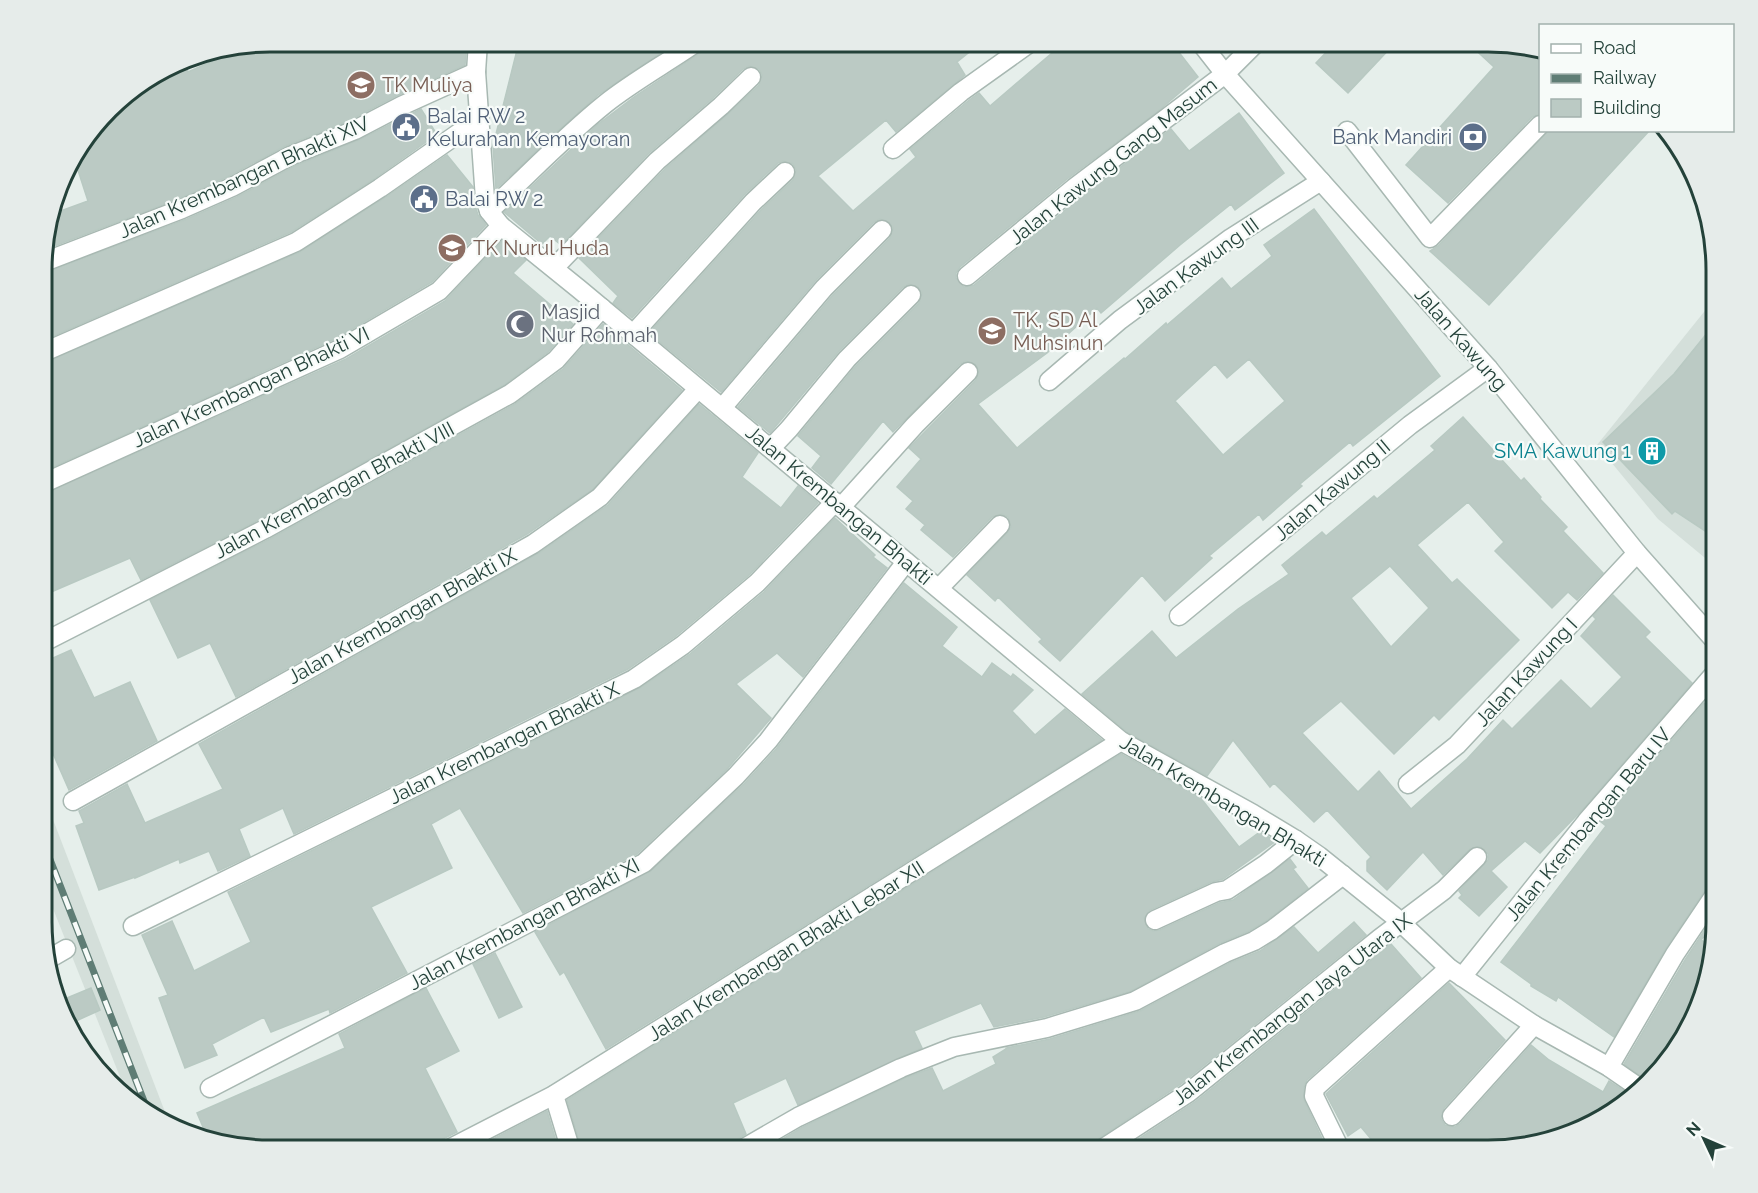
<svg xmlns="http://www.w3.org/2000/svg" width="1758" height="1193" font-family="Raleway,sans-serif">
<rect width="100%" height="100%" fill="#e6efeb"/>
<g fill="#d4dfda">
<polygon points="1716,297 1716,567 1658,519 1597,445"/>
<polygon points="44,796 170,1125 130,1102 44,886"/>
</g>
<g fill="#bbcac4" stroke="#b8c9c2" stroke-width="1.5" fill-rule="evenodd">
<polygon points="270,42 467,42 465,65 396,96 350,120 285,146 227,177 178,199 44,250 44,241 52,214 88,201 74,158 119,99 161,73 186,66 188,72 242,48"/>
<polygon points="519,42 677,42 598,95 553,135 496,189 493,146"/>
<path d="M 708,42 L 982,42 L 957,62 L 965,75 L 896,132 L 886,120 L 818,176 L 853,211 L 916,157 L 910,149 L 968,101 L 979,93 L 990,106 L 1065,42 L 1171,42 L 1198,77 L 1157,112 L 1067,179 L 960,267 L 956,273 L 956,278 L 964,287 L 974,285 L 1081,197 L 1171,129 L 1189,151 L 1239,113 L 1284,173 L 1235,210 L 1231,204 L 1180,245 L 1101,313 L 1097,308 L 1047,353 L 978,404 L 1017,448 L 1124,358 L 1125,359 L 1166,323 L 1167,325 L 1222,278 L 1231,289 L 1272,256 L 1264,245 L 1314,209 L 1440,376 L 1353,446 L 1350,442 L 1300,484 L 1302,486 L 1263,520 L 1259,514 L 1209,556 L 1212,558 L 1165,601 L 1142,575 L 1060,661 L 1039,642 L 1042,639 L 998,597 L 995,601 L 967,575 L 1008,532 L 1011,527 L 1008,517 L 1002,514 L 992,517 L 953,557 L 921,530 L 925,525 L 906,509 L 913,501 L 897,487 L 921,459 L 909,448 L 976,380 L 979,370 L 975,364 L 966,361 L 960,364 L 893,432 L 883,421 L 831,484 L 812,468 L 821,456 L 798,436 L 855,367 L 919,303 L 922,293 L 918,287 L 909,284 L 903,287 L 839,351 L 770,433 L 738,407 L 832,296 L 890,238 L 893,228 L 889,222 L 880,219 L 874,222 L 816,280 L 721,392 L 649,333 L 761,210 L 793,180 L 796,170 L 793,164 L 783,161 L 778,163 L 745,194 L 632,318 L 613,303 L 618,296 L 579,258 L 665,169 L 728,114 L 759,85 L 762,75 L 759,69 L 749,66 L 743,69 L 713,98 L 649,153 L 561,245 L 550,236 L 542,244 L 504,212 L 597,125 L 634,97 L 703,51 ZM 1249,359 L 1285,401 L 1223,455 L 1175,401 L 1215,364 L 1227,378 Z"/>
<polygon points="1336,42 1396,42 1348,93 1316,63"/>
<polygon points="1467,42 1502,42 1540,50 1540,114 1532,117 1448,203 1406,165 1494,67"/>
<polygon points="421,109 436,133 432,136 433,137 374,179 291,232 44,340 44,273 187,219 237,197 295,166 359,140"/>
<polygon points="1549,130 1650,130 1489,305 1430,251 1438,246"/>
<polygon points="447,155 473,187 474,202 478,215 486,225 432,282 335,339 44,471 44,363 300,252 386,197"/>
<polygon points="502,241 526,260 513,273 573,324 548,352 504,385 260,519 141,580 130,558 44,595 44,494 346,359 445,301"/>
<polygon points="1716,322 1716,538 1675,511 1672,514 1603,442 1674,374"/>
<polygon points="603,324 682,390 593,489 527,534 236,697 210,643 178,658 150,600 270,539 515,404 563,369"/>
<polygon points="699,404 758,453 742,477 781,508 798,486 818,503 749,575 676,636 628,669 294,834 283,808 239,829 250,856 218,871 209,851 180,863 179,859 135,878 135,877 99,890 76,826 84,823 79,811 127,784 145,823 223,789 199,744 539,553 608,505"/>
<path d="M 1463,417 L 1521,481 L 1524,478 L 1541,497 L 1540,499 L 1567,527 L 1563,531 L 1603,573 L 1577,600 L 1568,592 L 1552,608 L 1495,551 L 1504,542 L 1468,502 L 1417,545 L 1452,583 L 1457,579 L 1519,640 L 1439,720 L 1434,715 L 1394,754 L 1341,701 L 1302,733 L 1358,792 L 1379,771 L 1411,809 L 1467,759 L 1503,720 L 1512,729 L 1561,680 L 1591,709 L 1622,677 L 1581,636 L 1596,619 L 1593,616 L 1613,595 L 1650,632 L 1645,637 L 1692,683 L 1583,809 L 1540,853 L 1525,841 L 1491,871 L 1507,887 L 1479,916 L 1459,898 L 1462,895 L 1459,891 L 1488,860 L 1488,854 L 1480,846 L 1470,849 L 1443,875 L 1423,852 L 1387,890 L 1367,871 L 1367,861 L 1371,857 L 1327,810 L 1314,822 L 1274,783 L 1270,787 L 1233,740 L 1207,776 L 1127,732 L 1082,694 L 1152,631 L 1176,658 L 1238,609 L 1289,574 L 1282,565 L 1322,532 L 1326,536 L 1374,496 L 1377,499 L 1435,450 L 1431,446 ZM 1390,566 L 1429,608 L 1391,647 L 1351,598 Z"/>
<polygon points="835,518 875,555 873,557 887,568 803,677 777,653 736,684 771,718 728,768 637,854 523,913 460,808 431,824 452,868 371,907 407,973 330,1013 329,1009 271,1032 264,1017 212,1044 217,1055 185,1068 159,998 168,995 142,935 172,921 194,971 251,942 228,892 640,688 690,654 764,592"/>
<polygon points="904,583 957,627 942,646 982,677 992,663 1011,677 1013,674 1033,690 1012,711 1035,735 1065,709 1102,740 606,1049 564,972 560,975 535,932 651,871 744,784 777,748"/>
<polygon points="71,650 94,698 130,682 157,741 69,790 44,733 44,662"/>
<polygon points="1704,703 1716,711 1716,882 1707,887 1666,948 1614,1037 1558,997 1556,1001 1531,986 1531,984 1501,962 1606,826 1601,822"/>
<polygon points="1121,754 1200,797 1239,847 1260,832 1276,841 1223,879 1211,882 1150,910 1144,918 1148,929 1153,931 1160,930 1219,903 1233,900 1290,859 1296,867 1293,869 1308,888 1266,921 1249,931 1220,943 1131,991 1044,1017 994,1027 981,1003 914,1031 922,1048 798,1105 786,1078 733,1103 746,1134 733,1142 728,1151 582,1151 567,1100"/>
<polygon points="1712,919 1716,923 1701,940 1714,948 1704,997 1669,1061 1646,1080 1624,1064 1685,960"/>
<polygon points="1354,922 1366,935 1181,1084 1093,1142 1088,1151 762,1151 803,1127 905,1078 932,1068 943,1091 996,1064 993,1057 1006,1049 1006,1048 1050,1039 1140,1011 1230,963 1260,951 1294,927 1318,953"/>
<polygon points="1391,944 1421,978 1307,1080 1304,1087 1304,1100 1325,1145 1317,1151 1120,1151 1195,1102"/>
<polygon points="495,953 522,1007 499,1018 473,964"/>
<polygon points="1449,983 1505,1040 1444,1108 1441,1119 1445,1125 1455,1127 1460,1124 1531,1045 1549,1060 1603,1092 1609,1081 1629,1094 1589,1127 1488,1151 1381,1151 1361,1127 1348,1136 1326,1094"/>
<polygon points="91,988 100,1010 76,1021 67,998"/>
<polygon points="426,988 459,1051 425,1068 457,1132 439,1141 434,1151 256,1151 209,1141 197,1113 345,1048 339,1034"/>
<polygon points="547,1111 559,1151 470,1151"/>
</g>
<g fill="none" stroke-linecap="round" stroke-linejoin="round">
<g stroke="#a8b8b2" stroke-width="21">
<g id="minor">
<polyline points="478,42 476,72 485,199 489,211 501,226 579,289 1121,741 1253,814 1296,840 1319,856 1395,917 1449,968 1534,1025 1609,1067 1638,1087"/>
<polyline points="1200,42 1225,74 1488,368 1637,553 1716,642"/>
<polyline points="1347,131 1430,238 1540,125"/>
<polyline points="893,149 961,92 1031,42"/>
<path d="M 489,211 C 528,175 564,137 605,104 C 634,81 667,63 697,42"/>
<polyline points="44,262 182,209 232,187 290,156 355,130 401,106 476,72"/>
<polyline points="554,268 657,161 721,106 751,77"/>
<polyline points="967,276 1074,188 1225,74 1257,42"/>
<polyline points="633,334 753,202 785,172"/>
<polyline points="44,352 296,242 380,188 479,119"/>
<polyline points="1049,381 1120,320 1231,238 1321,181"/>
<polyline points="722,408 824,288 882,230"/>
<polyline points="771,448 789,429 847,359 911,295"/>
<polyline points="44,483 340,349 439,291 501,226"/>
<polyline points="841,507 915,425 968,372"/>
<polyline points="939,588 1000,525"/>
<polyline points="1179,616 1410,425 1488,368"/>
<polyline points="44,642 265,529 510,394 556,360 602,308"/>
<polyline points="1408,784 1457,745 1637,553"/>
<polyline points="73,801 533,544 600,497 698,389"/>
<polyline points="1155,920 1216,892 1227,890 1266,864 1296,840"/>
<polyline points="133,926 634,679 683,645 757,583 835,502"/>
<polyline points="47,960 66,949"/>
<polyline points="1462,977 1586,822 1716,672"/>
<polyline points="1609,1067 1675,954 1716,893"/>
<polyline points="210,1088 644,863 736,776 768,741 906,562"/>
<polyline points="554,1095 571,1151"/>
<polyline points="1452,1116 1534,1025"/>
<polyline points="445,1151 554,1095 1121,741"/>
<polyline points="739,1151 798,1117 901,1068 954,1047 1047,1028 1135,1001 1225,953 1254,941 1272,930 1343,875"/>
<polyline points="1099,1151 1188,1093 1379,939 1444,890 1477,857"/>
<polyline points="1338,1151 1338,1145 1314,1096 1315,1088 1449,968"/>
</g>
</g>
<use href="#minor" stroke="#fff" stroke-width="18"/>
<g stroke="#5f7d75" stroke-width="7">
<polyline id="rail" points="44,844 149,1114"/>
</g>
<use href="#rail" stroke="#f7fbf9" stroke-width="4.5" stroke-dasharray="14" stroke-linecap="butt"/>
</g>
<defs>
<g id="school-disc" transform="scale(1.5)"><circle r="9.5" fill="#8d6e63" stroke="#f7fbf9"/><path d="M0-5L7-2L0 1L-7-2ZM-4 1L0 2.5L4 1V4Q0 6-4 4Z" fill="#fff"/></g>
<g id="civic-disc" transform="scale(1.5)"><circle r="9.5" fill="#5c6f8a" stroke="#f7fbf9"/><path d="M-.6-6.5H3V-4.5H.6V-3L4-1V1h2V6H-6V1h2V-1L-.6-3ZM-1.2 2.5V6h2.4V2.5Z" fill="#fff"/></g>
<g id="bank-disc" transform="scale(1.5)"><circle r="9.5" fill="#5c6f8a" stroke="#f7fbf9"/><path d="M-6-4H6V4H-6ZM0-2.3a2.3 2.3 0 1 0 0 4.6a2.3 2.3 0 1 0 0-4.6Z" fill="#fff"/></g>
<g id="mosque-disc" transform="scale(1.5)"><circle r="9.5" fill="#6b7280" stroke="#f7fbf9"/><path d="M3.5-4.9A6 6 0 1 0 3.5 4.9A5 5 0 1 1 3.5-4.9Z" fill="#fff"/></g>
<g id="building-disc" transform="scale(1.5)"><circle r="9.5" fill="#0f9aa8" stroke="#f7fbf9"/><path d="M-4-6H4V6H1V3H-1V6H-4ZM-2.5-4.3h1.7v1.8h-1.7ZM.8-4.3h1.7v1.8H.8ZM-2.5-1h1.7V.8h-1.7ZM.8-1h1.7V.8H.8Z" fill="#fff"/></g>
</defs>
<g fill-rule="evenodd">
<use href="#school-disc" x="361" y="85"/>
<use href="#civic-disc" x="406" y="127"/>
<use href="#bank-disc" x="1473" y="137"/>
<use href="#civic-disc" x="424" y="199"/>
<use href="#school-disc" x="452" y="248"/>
<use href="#mosque-disc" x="520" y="324"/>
<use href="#school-disc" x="992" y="331"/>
<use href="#building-disc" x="1652" y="451"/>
</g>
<g text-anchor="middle" stroke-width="4.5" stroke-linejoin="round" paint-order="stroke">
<g font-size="20" fill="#785e54" stroke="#f7fbf9" text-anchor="start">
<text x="382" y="92">TK Muliya</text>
<text x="473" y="255">TK Nurul Huda</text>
<text x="1013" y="327">TK, SD Al<tspan x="1013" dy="23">Muhsinun</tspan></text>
</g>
<g font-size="20" fill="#4e5e75" stroke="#f7fbf9" text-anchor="start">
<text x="427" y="123">Balai RW 2<tspan x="427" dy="23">Kelurahan Kemayoran</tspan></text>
<text x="1452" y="144" text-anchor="end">Bank Mandiri</text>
<text x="445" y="206">Balai RW 2</text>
</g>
<g font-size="20" fill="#24423a" stroke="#f7fbf9">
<text transform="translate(1113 161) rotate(-38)" y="7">Jalan Kawung Gang Masum</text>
<text transform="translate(244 177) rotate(-24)" y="7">Jalan Krembangan Bhakti XIV</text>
<text transform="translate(1196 266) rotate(-36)" y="7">Jalan Kawung III</text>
<text transform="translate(1461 339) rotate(49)" y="7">Jalan Kawung</text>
<text transform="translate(251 387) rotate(-25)" y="7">Jalan Krembangan Bhakti VI</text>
<text transform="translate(334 490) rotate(-28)" y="7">Jalan Krembangan Bhakti VIII</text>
<text transform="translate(1332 490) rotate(-40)" y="7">Jalan Kawung II</text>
<text transform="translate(839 505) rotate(40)" y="7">Jalan Krembangan Bhakti</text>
<text transform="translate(402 616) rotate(-29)" y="7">Jalan Krembangan Bhakti IX</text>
<text transform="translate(1526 672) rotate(-47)" y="7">Jalan Kawung I</text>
<text transform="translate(504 743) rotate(-26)" y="7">Jalan Krembangan Bhakti X</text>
<text transform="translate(1223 801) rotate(31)" y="7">Jalan Krembangan Bhakti</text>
<text transform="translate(1588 824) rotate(-50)" y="7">Jalan Krembangan Baru IV</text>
<text transform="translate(524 924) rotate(-28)" y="7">Jalan Krembangan Bhakti XI</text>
<text transform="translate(786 951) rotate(-32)" y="7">Jalan Krembangan Bhakti Lebar XII</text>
<text transform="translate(1292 1009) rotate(-38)" y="7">Jalan Krembangan Jaya Utara IX</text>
</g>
<g font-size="20" fill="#5b616d" stroke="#f7fbf9" text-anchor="start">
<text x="541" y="319">Masjid<tspan x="541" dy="23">Nur Rohmah</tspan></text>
</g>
<g font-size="20" fill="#0d838f" stroke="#f7fbf9" text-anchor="end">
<text x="1631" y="458">SMA Kawung 1</text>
</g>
</g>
<path d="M0 0H1758V1193H0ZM270 52H1488A218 218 0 0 1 1706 270V922A218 218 0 0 1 1488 1140H270A218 218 0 0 1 52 922V270A218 218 0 0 1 270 52Z" fill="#e6ecea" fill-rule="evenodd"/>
<path fill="none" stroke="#24423a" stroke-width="3" d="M270 52H1488A218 218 0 0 1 1706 270V922A218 218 0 0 1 1488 1140H270A218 218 0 0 1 52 922V270A218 218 0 0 1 270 52Z"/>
<rect x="1539" y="24" width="195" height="108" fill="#f7fbf9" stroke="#a3b1ad" stroke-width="1.5"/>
<rect x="1551" y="44" width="30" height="9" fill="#ffffff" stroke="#a3b1ad" stroke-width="1.5"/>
<text x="1593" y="54" font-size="18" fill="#24423a">Road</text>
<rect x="1551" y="74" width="30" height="9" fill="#5f7d75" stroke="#a3b1ad" stroke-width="1.5"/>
<text x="1593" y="84" font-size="18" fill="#24423a">Railway</text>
<rect x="1551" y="99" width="30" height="18" fill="#bbcac4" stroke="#a3b1ad" stroke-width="1.5"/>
<text x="1593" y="114" font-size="18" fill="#24423a">Building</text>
<g transform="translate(1704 1139) rotate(314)" stroke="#f7fbf9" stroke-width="4.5" paint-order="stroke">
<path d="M0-4.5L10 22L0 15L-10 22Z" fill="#24423a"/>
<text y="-9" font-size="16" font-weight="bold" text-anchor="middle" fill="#24423a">N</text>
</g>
</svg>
